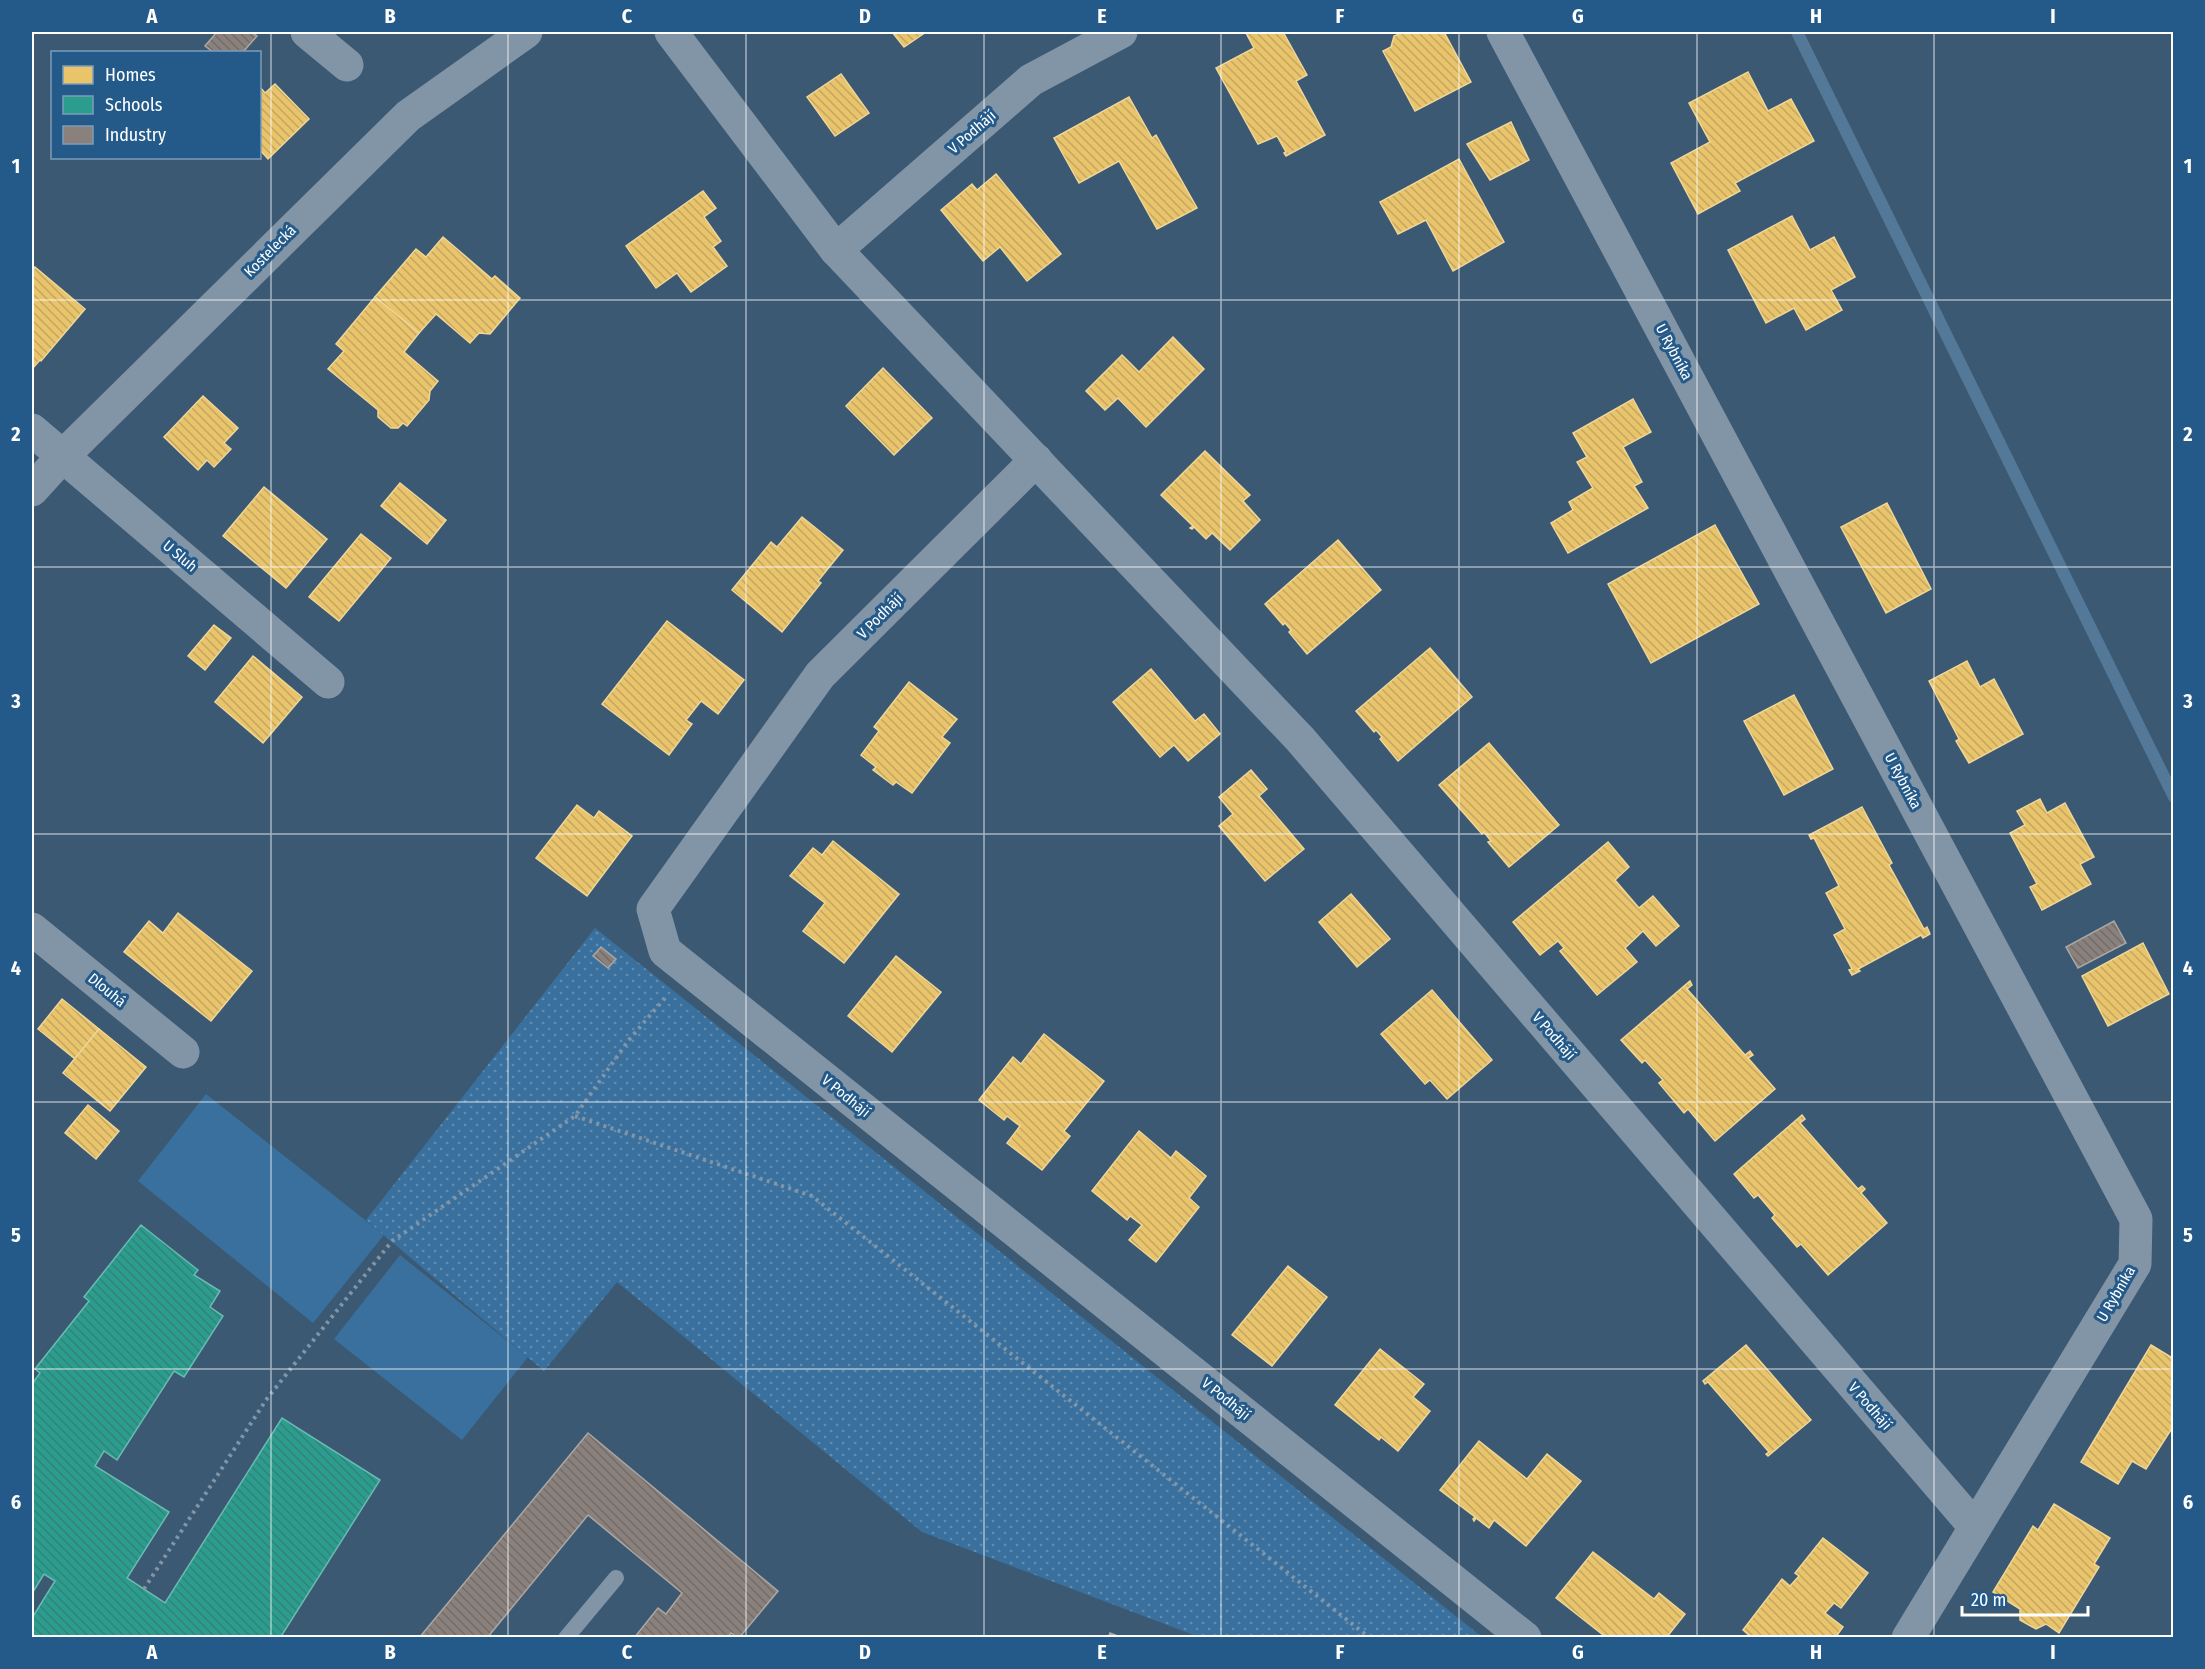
<svg xmlns="http://www.w3.org/2000/svg" width="2205" height="1669" font-family="'Fira Sans Condensed',sans-serif">
<defs>
<pattern id="grass-dots" width="8" height="8" patternUnits="userSpaceOnUse" patternTransform="scale(1.5)"><rect width="8" height="8" fill="#39709e"/><path d="M2 2h.1M6 6h.1" fill="none" stroke="#618db1" stroke-width="1.8" stroke-linecap="round"/></pattern>
<pattern id="homes-back-hatch" width="6" height="6" patternUnits="userSpaceOnUse" patternTransform="scale(1.5)"><rect width="6" height="6" fill="#e9c46a"/><path d="M-1 5l2 2M0 0l6 6M5-1l2 2" fill="none" stroke="#c2a662"/></pattern>
<pattern id="schools-back-hatch" width="6" height="6" patternUnits="userSpaceOnUse" patternTransform="scale(1.5)"><rect width="6" height="6" fill="#2a9d8f"/><path d="M-1 5l2 2M0 0l6 6M5-1l2 2" fill="none" stroke="#368178"/></pattern>
<pattern id="industry-back-hatch" width="6" height="6" patternUnits="userSpaceOnUse" patternTransform="scale(1.5)"><rect width="6" height="6" fill="#8a817c"/><path d="M-1 5l2 2M0 0l6 6M5-1l2 2" fill="none" stroke="#716c69"/></pattern>
</defs>
<rect width="100%" height="100%" fill="#3b5972"/>
<polygon fill="url(#grass-dots)" points="595,928 1482,1637 1199,1637 922,1532 617,1282 544,1371 366,1220"/>
<g fill="#39709e">
<polygon points="206,1094 384,1235 313,1323 138,1181"/>
<polygon points="400,1255 528,1357 462,1440 334,1339"/>
</g>
<g fill="url(#homes-back-hatch)" stroke="#f0d697" stroke-width="1.5">
<polygon points="892,32 926,32 904,47"/>
<polygon points="1250,32 1283,32 1307,75 1296,81 1325,135 1286,156 1284,153 1286,152 1277,136 1258,144 1216,68 1254,48 1246,33"/>
<polygon points="1404,32 1444,32 1471,82 1415,111 1383,51 1391,47 1394,36"/>
<polygon points="1748,72 1768,111 1791,99 1814,141 1735,183 1740,191 1698,214 1671,163 1710,142 1689,103"/>
<polygon points="841,74 869,113 835,136 807,97"/>
<polygon points="275,84 309,119 268,159 260,150 260,87 265,93"/>
<polygon points="1129,97 1152,138 1156,135 1197,208 1157,229 1119,161 1079,183 1054,138"/>
<polygon points="1511,122 1529,160 1490,180 1467,144"/>
<polygon points="1459,159 1504,242 1453,271 1426,220 1398,234 1380,202"/>
<polygon points="996,174 1061,254 1027,281 1000,247 983,261 941,210 972,184 977,190"/>
<polygon points="703,191 716,208 704,217 721,241 713,247 727,266 691,292 677,273 656,288 626,246"/>
<polygon points="1792,216 1810,250 1834,237 1855,277 1831,290 1842,310 1806,330 1794,308 1766,323 1728,250"/>
<polygon points="443,237 492,279 495,276 520,298 490,334 479,333 470,343 436,314 419,333 375,297 416,249 426,257"/>
<polygon points="35,267 85,309 41,361 40,360 32,369 32,272"/>
<polygon points="375,297 419,333 404,352 438,381 430,391 429,400 407,426 403,423 398,428 391,428 378,417 378,410 328,369 344,351 336,344"/>
<polygon points="1173,337 1204,369 1146,427 1118,398 1105,410 1086,391 1122,355 1139,372"/>
<polygon points="883,368 932,418 894,455 846,406"/>
<polygon points="203,396 238,428 224,443 231,449 214,467 207,460 198,470 164,437"/>
<polygon points="1633,399 1651,432 1623,447 1642,482 1634,486 1648,508 1568,553 1551,523 1573,510 1569,502 1593,488 1577,462 1587,457 1573,433"/>
<polygon points="1205,451 1250,495 1243,501 1260,520 1230,550 1212,533 1206,539 1194,527 1192,529 1190,528 1193,526 1161,495"/>
<polygon points="400,483 446,520 427,544 381,506"/>
<polygon points="264,487 327,539 286,588 223,536"/>
<polygon points="1887,503 1931,589 1886,613 1841,527"/>
<polygon points="802,517 843,550 818,581 821,583 782,632 732,590 771,542 777,547"/>
<polygon points="1715,525 1759,604 1651,663 1608,584"/>
<polygon points="361,534 391,558 339,621 309,597"/>
<polygon points="1338,540 1381,590 1307,654 1289,632 1291,630 1285,623 1283,625 1265,604"/>
<polygon points="667,621 744,680 718,714 701,701 686,720 692,724 669,755 602,704"/>
<polygon points="214,625 231,638 205,670 188,656"/>
<polygon points="1430,648 1472,697 1398,761 1380,739 1382,737 1376,730 1374,732 1356,711"/>
<polygon points="253,656 302,697 263,743 215,702"/>
<polygon points="1967,661 1980,687 1994,679 2023,734 1969,763 1956,741 1959,739 1929,681"/>
<polygon points="1151,669 1195,721 1204,714 1220,734 1188,761 1174,745 1160,757 1113,702"/>
<polygon points="909,682 957,719 942,737 950,743 912,793 896,782 893,785 873,770 876,767 861,755 879,731 874,727"/>
<polygon points="1794,695 1833,769 1784,795 1744,721"/>
<polygon points="1489,743 1559,825 1509,867 1488,842 1491,841 1484,832 1482,834 1439,785"/>
<polygon points="1251,770 1267,789 1259,796 1304,849 1265,881 1219,826 1233,814 1219,797"/>
<polygon points="2040,799 2047,813 2065,803 2094,857 2080,864 2091,884 2042,910 2030,887 2037,884 2010,833 2025,825 2017,811"/>
<polygon points="577,805 594,818 599,811 632,836 587,896 536,858"/>
<polygon points="1862,807 1892,863 1889,865 1924,929 1927,927 1930,934 1923,938 1921,935 1858,969 1860,971 1852,975 1849,970 1852,969 1834,935 1845,929 1826,893 1839,886 1814,838 1811,839 1809,835"/>
<polygon points="833,841 899,894 844,963 803,931 825,903 790,876 813,848 822,855"/>
<polygon points="1608,842 1629,867 1615,880 1639,908 1653,896 1679,926 1656,946 1643,931 1625,948 1637,962 1597,995 1560,951 1564,948 1558,941 1540,955 1513,922"/>
<polygon points="1351,894 1390,939 1357,967 1319,922"/>
<polygon points="178,913 252,971 211,1021 124,952 149,921 163,933"/>
<polygon points="2143,943 2169,994 2108,1026 2082,976"/>
<polygon points="896,956 941,992 892,1052 848,1016"/>
<polygon points="1690,981 1692,985 1687,989 1745,1055 1750,1051 1753,1055 1748,1058 1775,1089 1715,1141 1688,1109 1684,1113 1659,1083 1663,1080 1645,1060 1642,1063 1621,1040"/>
<polygon points="1432,990 1492,1060 1447,1099 1430,1080 1425,1084 1381,1034"/>
<polygon points="62,999 99,1029 75,1059 38,1029"/>
<polygon points="99,1029 146,1067 110,1111 63,1073"/>
<polygon points="1044,1034 1104,1081 1064,1131 1070,1136 1042,1170 1007,1143 1020,1126 1007,1116 1004,1120 979,1100 1013,1057 1021,1064"/>
<polygon points="88,1105 119,1131 96,1159 65,1133"/>
<polygon points="1802,1115 1805,1119 1800,1123 1858,1189 1862,1186 1865,1189 1861,1193 1887,1223 1828,1275 1801,1244 1797,1247 1772,1218 1775,1215 1758,1195 1754,1198 1734,1174"/>
<polygon points="1139,1131 1171,1158 1176,1151 1206,1176 1189,1198 1199,1207 1156,1262 1129,1240 1142,1225 1130,1216 1127,1220 1092,1191"/>
<polygon points="1288,1266 1327,1297 1272,1366 1232,1335"/>
<polygon points="1746,1345 1811,1420 1768,1456 1766,1454 1769,1452 1708,1382 1705,1384 1703,1381"/>
<polygon points="2151,1345 2174,1359 2174,1425 2146,1469 2132,1461 2118,1484 2081,1462"/>
<polygon points="1380,1349 1424,1384 1413,1397 1430,1411 1398,1451 1381,1437 1379,1440 1335,1405"/>
<polygon points="1479,1441 1527,1479 1547,1454 1581,1481 1526,1546 1494,1520 1489,1528 1476,1518 1474,1521 1473,1519 1475,1517 1440,1490"/>
<polygon points="2054,1504 2110,1538 2094,1564 2099,1567 2059,1633 2046,1624 2036,1629 2020,1620 2020,1609 1993,1592 2033,1526 2038,1530"/>
<polygon points="1823,1538 1868,1573 1841,1608 1834,1603 1825,1613 1843,1627 1835,1638 1752,1638 1743,1630 1782,1579 1790,1586 1799,1576 1795,1573"/>
<polygon points="1593,1552 1654,1599 1659,1593 1685,1614 1666,1638 1607,1638 1556,1598"/>
</g>
<polygon fill="url(#schools-back-hatch)" stroke="#6abab1" stroke-width="1.5" points="141,1225 198,1270 194,1275 220,1291 210,1307 223,1316 184,1377 174,1371 117,1460 104,1451 95,1466 169,1512 127,1578 165,1603 282,1418 380,1480 280,1638 32,1638 32,1618 55,1581 44,1574 33,1592 32,1591 32,1384 40,1373 35,1369 89,1301 84,1297"/>
<g fill="url(#industry-back-hatch)" stroke="#ada7a3" stroke-width="1.5">
<polygon points="217,32 251,32 257,36 243,52 213,52 205,46"/>
<polygon points="2114,921 2126,943 2078,968 2066,947"/>
<polygon points="601,947 616,959 608,968 593,956"/>
<polygon points="588,1433 778,1591 739,1638 731,1633 727,1638 634,1638 658,1608 666,1614 682,1593 588,1515 487,1638 419,1638"/>
<polygon points="1110,1633 1123,1638 1108,1638"/>
</g>
<g fill="none" stroke-linecap="round" stroke-linejoin="round">
<polyline stroke="#547998" stroke-width="12" points="1797,32 2174,797"/>
<g stroke="#8295a7" stroke-width="4" stroke-dasharray="3 4.5" stroke-linecap="butt">
<polyline points="575,1116 812,1196 1370,1638"/>
<polyline points="144,1589 266,1400 392,1241 575,1116 628,1041 665,998"/>
</g>
<polyline stroke="#8295a7" stroke-width="16" points="566,1638 616,1578"/>
<g stroke="#8295a7" stroke-width="33">
<polyline points="307,32 347,65"/>
<polyline points="671,32 836,250 1300,739 1975,1527"/>
<polyline points="1503,32 2136,1219 2135,1264 1908,1638"/>
<polyline points="836,250 1031,80 1121,32"/>
<polyline points="32,430 328,682"/>
<polyline points="1036,460 820,675 653,909 665,951 1525,1638"/>
<polyline points="32,929 183,1052"/>
</g>
<polyline stroke="#8295a7" stroke-width="33" points="32,490 63,456 408,116 526,32"/>
</g>
<path fill="none" stroke="#fff" stroke-width="1.5" stroke-opacity="0.55" d="M 271,32 L 271,1638M 508,32 L 508,1638M 746,32 L 746,1638M 984,32 L 984,1638M 1221,32 L 1221,1638M 1459,32 L 1459,1638M 1697,32 L 1697,1638M 1934,32 L 1934,1638M 32,300 L 2174,300M 32,567 L 2174,567M 32,834 L 2174,834M 32,1102 L 2174,1102M 32,1369 L 2174,1369"/>
<g text-anchor="middle" stroke-width="6" stroke-linejoin="round" paint-order="stroke">
<g font-size="15" fill="#fff" stroke="#245a89">
<text transform="translate(972 132) rotate(-41)" y="5">V Podhájí</text>
<text transform="translate(270 251) rotate(-45)" y="5">Kostelecká</text>
<text transform="translate(1674 352) rotate(62)" y="5">U Rybníka</text>
<text transform="translate(180 556) rotate(40)" y="5">U Sluh</text>
<text transform="translate(880 616) rotate(-45)" y="5">V Podhájí</text>
<text transform="translate(1903 781) rotate(62)" y="5">U Rybníka</text>
<text transform="translate(107 990) rotate(39)" y="5">Dlouhá</text>
<text transform="translate(1554 1036) rotate(49)" y="5">V Podhájí</text>
<text transform="translate(846 1096) rotate(39)" y="5">V Podhájí</text>
<text transform="translate(2116 1294) rotate(-60)" y="5">U Rybníka</text>
<text transform="translate(1226 1399) rotate(39)" y="5">V Podhájí</text>
<text transform="translate(1870 1406) rotate(49)" y="5">V Podhájí</text>
</g>
</g>
<rect width="2205" height="1669" fill="none" stroke="#245a89" stroke-width="66"/>
<rect x="51" y="51" width="210" height="108" fill="#245a89" stroke="#7c9cb8" stroke-width="1.5"/>
<rect x="63" y="66" width="30" height="18" fill="#e9c46a" stroke="#7c9cb8" stroke-width="1.5"/>
<text x="105" y="81" font-size="18" fill="#ffffff">Homes</text>
<rect x="63" y="96" width="30" height="18" fill="#2a9d8f" stroke="#7c9cb8" stroke-width="1.5"/>
<text x="105" y="111" font-size="18" fill="#ffffff">Schools</text>
<rect x="63" y="126" width="30" height="18" fill="#8a817c" stroke="#7c9cb8" stroke-width="1.5"/>
<text x="105" y="141" font-size="18" fill="#ffffff">Industry</text>
<path d="M1962 1606v9h126v-9" fill="none" stroke="#ffffff" stroke-width="3"/>
<text x="1971" y="1606" font-size="18" fill="#ffffff" stroke="#245a89" stroke-width="4.5" paint-order="stroke">20 m</text>
<rect x="33" y="33" width="2139" height="1603" fill="none" stroke="#fff" stroke-width="2"/>
<g font-size="20" text-anchor="middle" font-weight="bold" fill="#fff">
<text x="152" y="23">A</text>
<text x="390" y="23">B</text>
<text x="627" y="23">C</text>
<text x="865" y="23">D</text>
<text x="1102" y="23">E</text>
<text x="1340" y="23">F</text>
<text x="1578" y="23">G</text>
<text x="1816" y="23">H</text>
<text x="2053" y="23">I</text>
<text x="16" y="173">1</text>
<text x="2188" y="173">1</text>
<text x="16" y="441">2</text>
<text x="2188" y="441">2</text>
<text x="16" y="708">3</text>
<text x="2188" y="708">3</text>
<text x="16" y="975">4</text>
<text x="2188" y="975">4</text>
<text x="16" y="1242">5</text>
<text x="2188" y="1242">5</text>
<text x="16" y="1509">6</text>
<text x="2188" y="1509">6</text>
<text x="152" y="1659">A</text>
<text x="390" y="1659">B</text>
<text x="627" y="1659">C</text>
<text x="865" y="1659">D</text>
<text x="1102" y="1659">E</text>
<text x="1340" y="1659">F</text>
<text x="1578" y="1659">G</text>
<text x="1816" y="1659">H</text>
<text x="2053" y="1659">I</text>
</g>
</svg>
